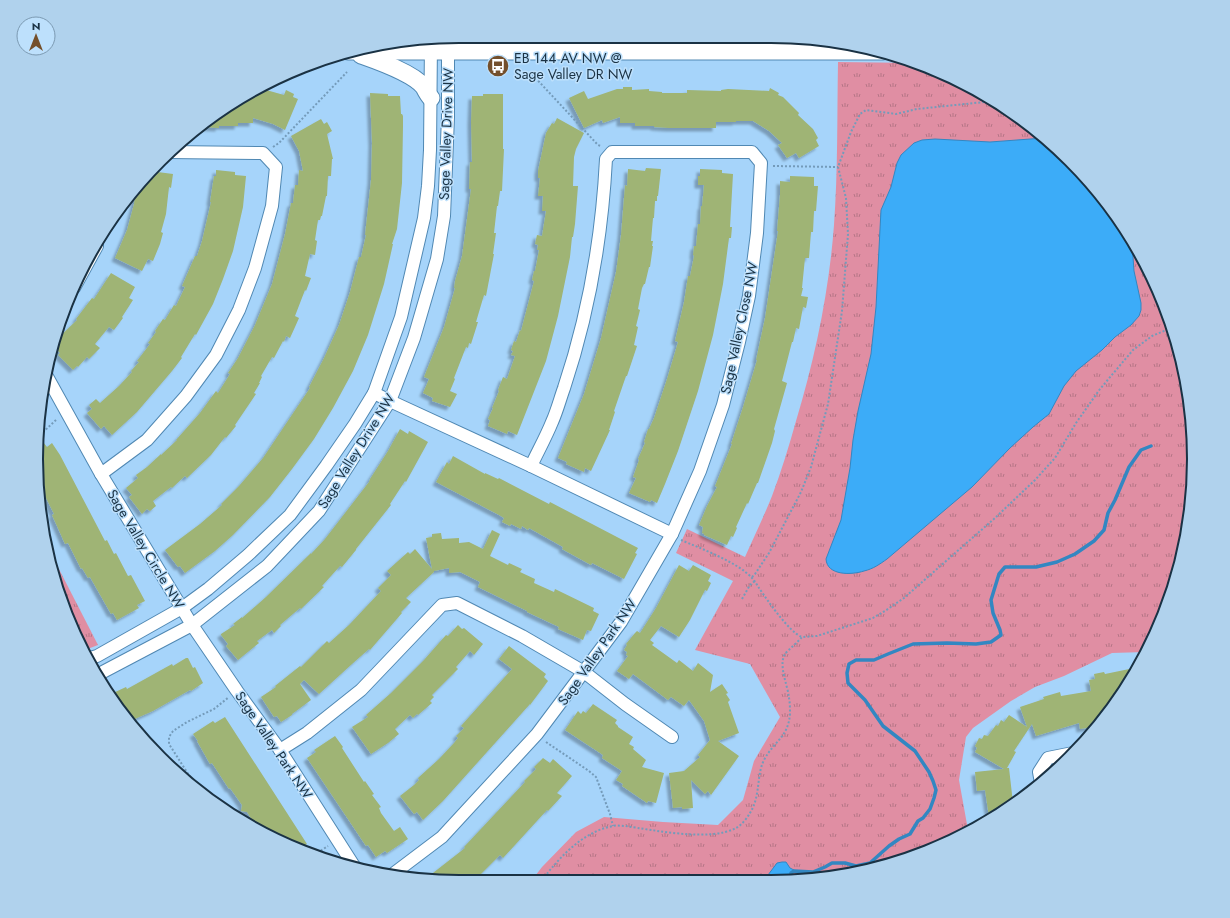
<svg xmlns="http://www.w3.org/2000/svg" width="1230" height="918" font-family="Jost,sans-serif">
<defs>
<pattern id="grass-tufts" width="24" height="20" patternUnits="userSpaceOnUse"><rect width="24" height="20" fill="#e08ea3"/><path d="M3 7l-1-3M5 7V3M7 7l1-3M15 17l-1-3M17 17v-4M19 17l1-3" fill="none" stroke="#b57586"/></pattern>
<filter id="shadow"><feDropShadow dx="-3.5" dy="3.5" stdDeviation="1" flood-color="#0004"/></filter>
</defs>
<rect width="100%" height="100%" fill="#a6d4fa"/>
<g fill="url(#grass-tufts)">
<path d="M 838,62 L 916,63 L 933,68 L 1006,107 L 1070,160 L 1107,202 L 1150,272 L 1180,350 L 1193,432 L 1190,514 L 1171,595 L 1145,652 L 1112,653 L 1064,676 L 1035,687 L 1011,701 L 973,728 L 966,737 L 959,780 L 968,830 L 933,850 L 826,878 L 532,880 L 542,867 L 576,832 L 604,817 L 663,822 L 718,825 L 743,800 L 754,761 L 780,717 L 750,664 L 695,650 L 733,581 L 676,553 L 687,529 L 745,557 C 754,537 764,516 772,496 C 781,472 789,446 796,421 C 815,358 829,292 834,225 C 838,171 837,117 838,62 Z"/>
<polygon points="44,540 98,645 85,650 68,621"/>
</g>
<g fill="#3cacf8" stroke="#3287c2">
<path d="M 1044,138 L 1070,160 L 1107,202 L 1132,243 L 1134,271 L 1141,303 L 1141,310 L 1139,316 L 1131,325 L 1115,337 L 1102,350 L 1076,371 L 1064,386 L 1049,414 L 1033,427 L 1010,448 L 972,487 L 887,559 C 880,564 873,569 864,571 C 852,575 827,576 826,559 L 841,520 L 850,468 L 853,440 L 858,411 L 871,354 L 876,307 L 881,210 L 891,187 L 897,163 L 901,155 L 914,143 L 922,140 L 935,139 L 990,142 Z"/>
<polygon points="782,862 786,862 790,868 794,870 794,871 792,873 790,879 765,879 777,863"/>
</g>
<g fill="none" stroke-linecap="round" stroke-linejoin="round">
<polyline stroke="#3287c2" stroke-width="3.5" points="791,873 794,871 813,872 825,867 832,863 845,863 856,866 870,863 889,846 899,839 910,834 918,821 923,818 930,809 934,798 936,790 933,781 929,772 915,751 883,726 865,700 848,683 847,673 849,664 856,660 874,660 888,654 913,644 947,643 976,644 991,642 1001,635 1000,630 993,613 991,600 999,574 1005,567 1036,567 1057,562 1075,554 1094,541 1104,530 1108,513 1115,500 1129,467 1141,450 1151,446"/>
</g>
<g fill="#9fb474" filter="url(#shadow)">
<polygon points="623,87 632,87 632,90 649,89 649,91 662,92 662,93 687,93 687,90 721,91 721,90 728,89 769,91 770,88 779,93 778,95 783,97 799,113 798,115 813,129 818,138 816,140 819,146 799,158 796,153 787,158 778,145 782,143 769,131 753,121 736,121 736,122 716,122 716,128 669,128 654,127 654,126 635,126 635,123 620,123 620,117 603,123 602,120 584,128 569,98 584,91 588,99 617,89 623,89"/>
<polygon points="259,88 284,95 286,90 294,94 293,97 298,99 285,130 273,124 253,118 253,123 238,123 238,126 219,126 219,128 199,127 247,93"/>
<polygon points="370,93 388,94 388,96 400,96 401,114 402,114 403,116 403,126 402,183 397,229 392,244 393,244 384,284 368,335 353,371 333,408 314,439 292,469 270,497 233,535 215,551 185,573 180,566 178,567 165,550 200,524 222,505 221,504 239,486 263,458 310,388 309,387 324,358 339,325 350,292 359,257 361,257 366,235 365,235 371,180 372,143"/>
<polygon points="483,94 503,94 503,149 504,149 502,191 500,191 498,206 497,206 494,233 496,233 493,254 494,254 486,296 484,295 476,322 478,322 471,344 469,343 468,348 466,347 454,378 455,379 450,391 457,394 450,407 432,401 433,398 423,393 429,379 424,377 444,327 455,288 454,288 455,281 462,256 471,189 469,189 470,162 472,162 471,122 472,96 483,96"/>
<polygon points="557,118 584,133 576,149 574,157 573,186 578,186 575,224 573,237 572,237 570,257 558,316 546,361 517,435 508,431 507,434 488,426 490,420 488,419 493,408 492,408 499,391 498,390 503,377 507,379 515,356 511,355 513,351 511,350 514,341 516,342 520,330 521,331 534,281 532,280 534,271 535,271 539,250 537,250 538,245 535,244 537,235 542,236 546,211 542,211 543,196 538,196 540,178 538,178 538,171 546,133 552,123 554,124"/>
<polygon points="321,119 324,124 327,122 332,131 327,134 333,159 332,159 331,176 328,176 327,196 326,196 322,216 321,216 320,220 318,220 315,240 317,241 315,255 310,254 305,276 311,278 306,291 305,290 295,316 299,318 295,327 290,338 286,336 284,342 283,341 274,358 272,357 261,376 262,377 259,383 260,383 254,393 256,394 235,425 236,426 226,438 225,437 211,455 187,478 185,476 172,488 171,487 153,501 156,506 150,511 147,509 142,514 129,497 132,495 126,488 138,478 136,475 147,467 161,454 161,455 177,440 176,440 200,413 216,391 218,393 230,374 228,373 238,358 255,325 272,284 285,234 291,203 293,203 295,185 298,185 299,170 303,171 299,151 291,136"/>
<polygon points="646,168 661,169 658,196 657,196 657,201 655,201 654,218 653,218 651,241 653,241 652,246 653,246 650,267 649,267 645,284 644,284 642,288 638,309 640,310 636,326 638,327 634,345 637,346 627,376 626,376 614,411 615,412 609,430 610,430 604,443 591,471 585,468 584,472 566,464 567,462 558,458 584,394 601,338 616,272 621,235 625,185 627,186 628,169 645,171"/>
<polygon points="700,169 722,170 722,173 733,174 730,227 732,227 731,238 729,238 723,284 713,335 698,391 678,451 665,484 657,503 651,500 650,502 629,493 636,478 633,477 639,460 638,459 645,443 644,442 648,429 649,429 654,418 667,379 678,342 675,341 684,302 688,276 690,276 694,256 693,255 694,246 696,246 698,224 700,224 701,206 702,206 704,185 698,185 698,176 700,176"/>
<polygon points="216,170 235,172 235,175 246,176 243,207 233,251 223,279 213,304 196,335 195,334 181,357 182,358 172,371 137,412 112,435 104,426 101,429 87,413 92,409 89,405 96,399 100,403 119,386 132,372 131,371 139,362 137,361 150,344 148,343 156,332 155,331 163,319 165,320 174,305 176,306 185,287 182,286 195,256 197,256 202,241 211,202 210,202 214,176 216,176"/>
<polygon points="150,171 173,174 171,188 169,187 166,214 161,232 163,233 160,244 153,261 148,259 142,271 115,258 127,230 134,204 136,187 141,180"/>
<polygon points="790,176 814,177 814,186 818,186 816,211 814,211 813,232 811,232 809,258 805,258 802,288 803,288 801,296 808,297 806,308 803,307 799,329 796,328 793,342 792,342 782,381 787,383 774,429 775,431 772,443 758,483 757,483 748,504 747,503 736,527 737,528 733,537 731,536 727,545 704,535 704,534 702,533 703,527 699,525 707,506 717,487 715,486 732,444 731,444 743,407 757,360 756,360 765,318 778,231 777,231 780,195 780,181 790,182"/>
<polygon points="111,273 135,287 129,298 133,300 122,317 123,318 114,330 109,327 95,344 100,348 89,359 87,357 78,367 77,366 73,370 58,355 60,353 54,347 56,340 77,320 76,319 92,298 94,299"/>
<polygon points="400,429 408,434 409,431 428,442 406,482 405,481 390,504 391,505 356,549 356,550 342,567 340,566 322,586 324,587 301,609 300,608 280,625 281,626 274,633 272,630 257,641 259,643 238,660 226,646 228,644 221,635 221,634 235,625 233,624 242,617 242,618 266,597 311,553 311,554 325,539 369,482 370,479 388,451"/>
<polygon points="40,438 47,447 52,443 60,455 105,541 107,540 114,554 116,553 128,576 131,575 145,601 137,605 139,608 117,620 113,613 111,614 90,577 88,578 82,568 81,569 68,543 65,544 52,515 54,514 43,492 40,494 37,487"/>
<polygon points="453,456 485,474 485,473 498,479 499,478 549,504 550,502 638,548 635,553 637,554 624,579 592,563 591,565 562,549 563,547 529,528 528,530 522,526 521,529 511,524 510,526 502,522 504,518 499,515 436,482 447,462 449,464"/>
<polygon points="492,530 500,534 490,556 508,565 509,563 522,569 520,572 535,579 534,583 554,592 555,589 594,608 593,611 599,614 591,631 587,630 583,640 558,629 559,627 527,612 527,611 478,587 480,582 460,572 449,573 449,568 434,571 434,572 406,598 411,602 401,612 402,613 370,650 369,649 352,664 319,694 304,680 300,684 311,700 292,714 292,715 281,722 277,716 274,717 261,697 276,687 275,686 300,666 301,667 327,641 329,643 349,625 381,591 378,588 391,575 387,571 408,552 410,554 415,549 432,569 426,538 432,537 432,534 441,533 442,539 459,538 459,543 469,542 483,549"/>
<polygon points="679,565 689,571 693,565 711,575 708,581 711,583 707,591 705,590 690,620 679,637 661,626 650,640 654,643 652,645 677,663 679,660 693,671 698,663 713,675 710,692 722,684 728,693 726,694 730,700 728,702 739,733 718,741 739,756 711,795 708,791 705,794 691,780 693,808 682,809 682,807 673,808 669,773 684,771 700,757 698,755 710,740 704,721 689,700 684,706 671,697 668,700 633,674 629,679 617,671 628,656 626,655 627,652 624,650 627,645 626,644 635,633 637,631 640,633 656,608"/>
<polygon points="458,625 462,629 464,628 483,644 474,655 470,651 456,667 458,669 432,695 434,697 430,701 432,703 418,715 417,714 413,718 410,715 395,729 399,734 388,743 371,754 352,727 368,717 366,715 391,693 424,660 446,635 448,636"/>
<polygon points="509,646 546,674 544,677 548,681 530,705 530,704 443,801 423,820 417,812 414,814 400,796 414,785 419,780 418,778 439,759 454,743 458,738 456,736 464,728 461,726 512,669 499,659"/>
<polygon points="186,658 188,658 193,668 195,667 203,683 191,691 190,690 153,711 128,722 123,716 111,694 126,687 127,689 172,664 173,666"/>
<polygon points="1139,667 1118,698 1110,699 1111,707 1102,720 1092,722 1093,727 1080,729 1079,723 1036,736 1032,724 1014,751 1016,752 1007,768 1009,768 1013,803 989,817 985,790 977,791 975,772 1004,769 975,752 977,748 975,746 979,738 982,739 984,735 988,736 996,725 998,726 1001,720 1004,722 1009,715 1027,727 1020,707 1044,699 1043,697 1060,692 1061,696 1091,691 1089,680 1095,679 1094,674 1104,672 1105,674"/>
<polygon points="593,704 617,720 615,723 618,726 618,727 633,737 629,744 634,747 633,749 646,760 642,767 664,773 656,803 648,801 647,803 622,786 623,784 616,780 622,771 602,758 603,755 565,730 578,711 581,714 583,711 586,713"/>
<polygon points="225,717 307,844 299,849 259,831 247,812 241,811 242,805 230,788 229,789 212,763 210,764 197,741 198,741 193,734 213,721 215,723"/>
<polygon points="335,736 343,747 342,748 364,782 365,781 374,794 372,795 381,807 379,808 381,813 394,831 400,827 408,839 387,853 385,851 376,857 368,845 366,846 307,758 316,752 314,750"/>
<polygon points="543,758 550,763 553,759 572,776 557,793 562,796 548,811 547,810 503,858 500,855 474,881 431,881 424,880 465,848 464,847 525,782 524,781 536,769 534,767"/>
</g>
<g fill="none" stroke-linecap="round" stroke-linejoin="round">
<g stroke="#5088b3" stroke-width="14">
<g id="minor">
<polyline points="74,288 97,246"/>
<polyline points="45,373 101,474 192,625 237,691 280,750 354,866"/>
<polyline points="374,393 390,401 531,466 672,534"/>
<polyline points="101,474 147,440 186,396 216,355 239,310 255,268 272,206 276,167 263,153 169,152"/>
<polyline points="90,658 97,656 182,608 208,589 248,555 290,515 326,466 355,424 374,393 401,317 424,218 428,186 430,150 431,40"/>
<polyline points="99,674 192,625 267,566 319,511 390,401 414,338 437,259 444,216 448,117 448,37"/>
<polyline points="280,750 307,733 361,690 442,605 457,603 522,636 584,672 625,704 672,737"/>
<polyline points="1041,783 1039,772 1048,758 1073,753"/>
<path d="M 393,874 L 442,837 L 537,734 L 621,622 L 672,534 L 700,471 L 723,405 L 739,342 L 749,296 L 757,233 L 761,163 L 752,152 L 612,152 L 606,159 C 602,237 589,313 564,388 C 560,399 557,411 552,422 C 546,437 538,451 531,466"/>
</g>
</g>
<g stroke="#5088b3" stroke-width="19">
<g id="secondary">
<polyline points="348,51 883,51"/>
<path d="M 361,55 C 378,61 413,73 424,87 C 426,91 428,95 431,98"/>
</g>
</g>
<g stroke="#749bba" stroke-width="2" stroke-dasharray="2 2" stroke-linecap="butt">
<polyline points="530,72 598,145 601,146"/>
<polyline points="273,147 279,143 347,72"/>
<polyline points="773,166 838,167"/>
<polyline points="1189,407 1191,506"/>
<polyline points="40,435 57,419"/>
<path d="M 681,540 C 700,548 739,563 752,578 C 755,581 757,585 759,588 C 768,601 789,632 802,637"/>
<polyline points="752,577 755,574 769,553 801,492 811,467 828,404 842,311 848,234 846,198 838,167 851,132 860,114 866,110 896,114 917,109 994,101"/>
<polyline points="742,599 750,585 755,581"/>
<polyline points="546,742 589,771 596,777 610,814 613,826"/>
<polyline points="199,791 169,744 169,737 173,731 187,722 214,709 229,697"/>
<polyline points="314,855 328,846"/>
<path d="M 542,880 C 560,857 582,832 613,826 C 617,825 621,826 625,826 C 654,830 710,842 736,828 C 742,825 747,818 750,813 C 761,795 756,776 764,760 C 774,741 788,738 790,714 C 790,709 790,703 789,698 C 788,686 778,665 785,654 C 788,650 798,642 802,637 L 817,636 L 873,618 L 885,611 L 904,598 L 995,518 L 1035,480 L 1055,458 L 1076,423 L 1100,389 L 1133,350 L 1152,336 L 1171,328"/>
</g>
<use href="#minor" stroke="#fff" stroke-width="12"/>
<use href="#secondary" stroke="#fff" stroke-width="17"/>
</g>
<defs>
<g id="bus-disc" transform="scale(1.15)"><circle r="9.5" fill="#744f2b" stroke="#bde0fc"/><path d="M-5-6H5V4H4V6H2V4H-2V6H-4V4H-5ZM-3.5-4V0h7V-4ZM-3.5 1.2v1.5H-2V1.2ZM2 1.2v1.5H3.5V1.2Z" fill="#fff"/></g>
</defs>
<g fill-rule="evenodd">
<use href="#bus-disc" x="498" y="66"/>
</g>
<g text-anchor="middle" stroke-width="3" stroke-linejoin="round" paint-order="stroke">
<g font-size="14" fill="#1a3244" stroke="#bde0fc" text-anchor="start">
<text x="514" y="63">EB 144 AV NW @<tspan x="514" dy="16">Sage Valley DR NW</tspan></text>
</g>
<g font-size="14" fill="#1a3244" stroke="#bde0fc">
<text transform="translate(446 134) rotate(-88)" y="5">Sage Valley Drive NW</text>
<text transform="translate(739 328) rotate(-78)" y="5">Sage Valley Close NW</text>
<text transform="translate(356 451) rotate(-58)" y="5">Sage Valley Drive NW</text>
<text transform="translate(146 549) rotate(59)" y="5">Sage Valley Circle NW</text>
<text transform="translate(597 652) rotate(-55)" y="5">Sage Valley Park NW</text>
<text transform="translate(274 745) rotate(56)" y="5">Sage Valley Park NW</text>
</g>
</g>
<path d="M0 0H1230V918H0ZM459 43H771A416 416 0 0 1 1187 459V459A416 416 0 0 1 771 875H459A416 416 0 0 1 43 459V459A416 416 0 0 1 459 43Z" fill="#b0d2ed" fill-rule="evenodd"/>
<path fill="none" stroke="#1a3244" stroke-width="2" d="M459 43H771A416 416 0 0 1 1187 459V459A416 416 0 0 1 771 875H459A416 416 0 0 1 43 459V459A416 416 0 0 1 459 43Z"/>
<g transform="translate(36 36)"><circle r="19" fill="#bde0fc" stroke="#7c9ab2"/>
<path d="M0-3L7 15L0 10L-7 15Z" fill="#744f2b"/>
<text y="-6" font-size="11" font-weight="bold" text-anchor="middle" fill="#1a3244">N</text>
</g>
</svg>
